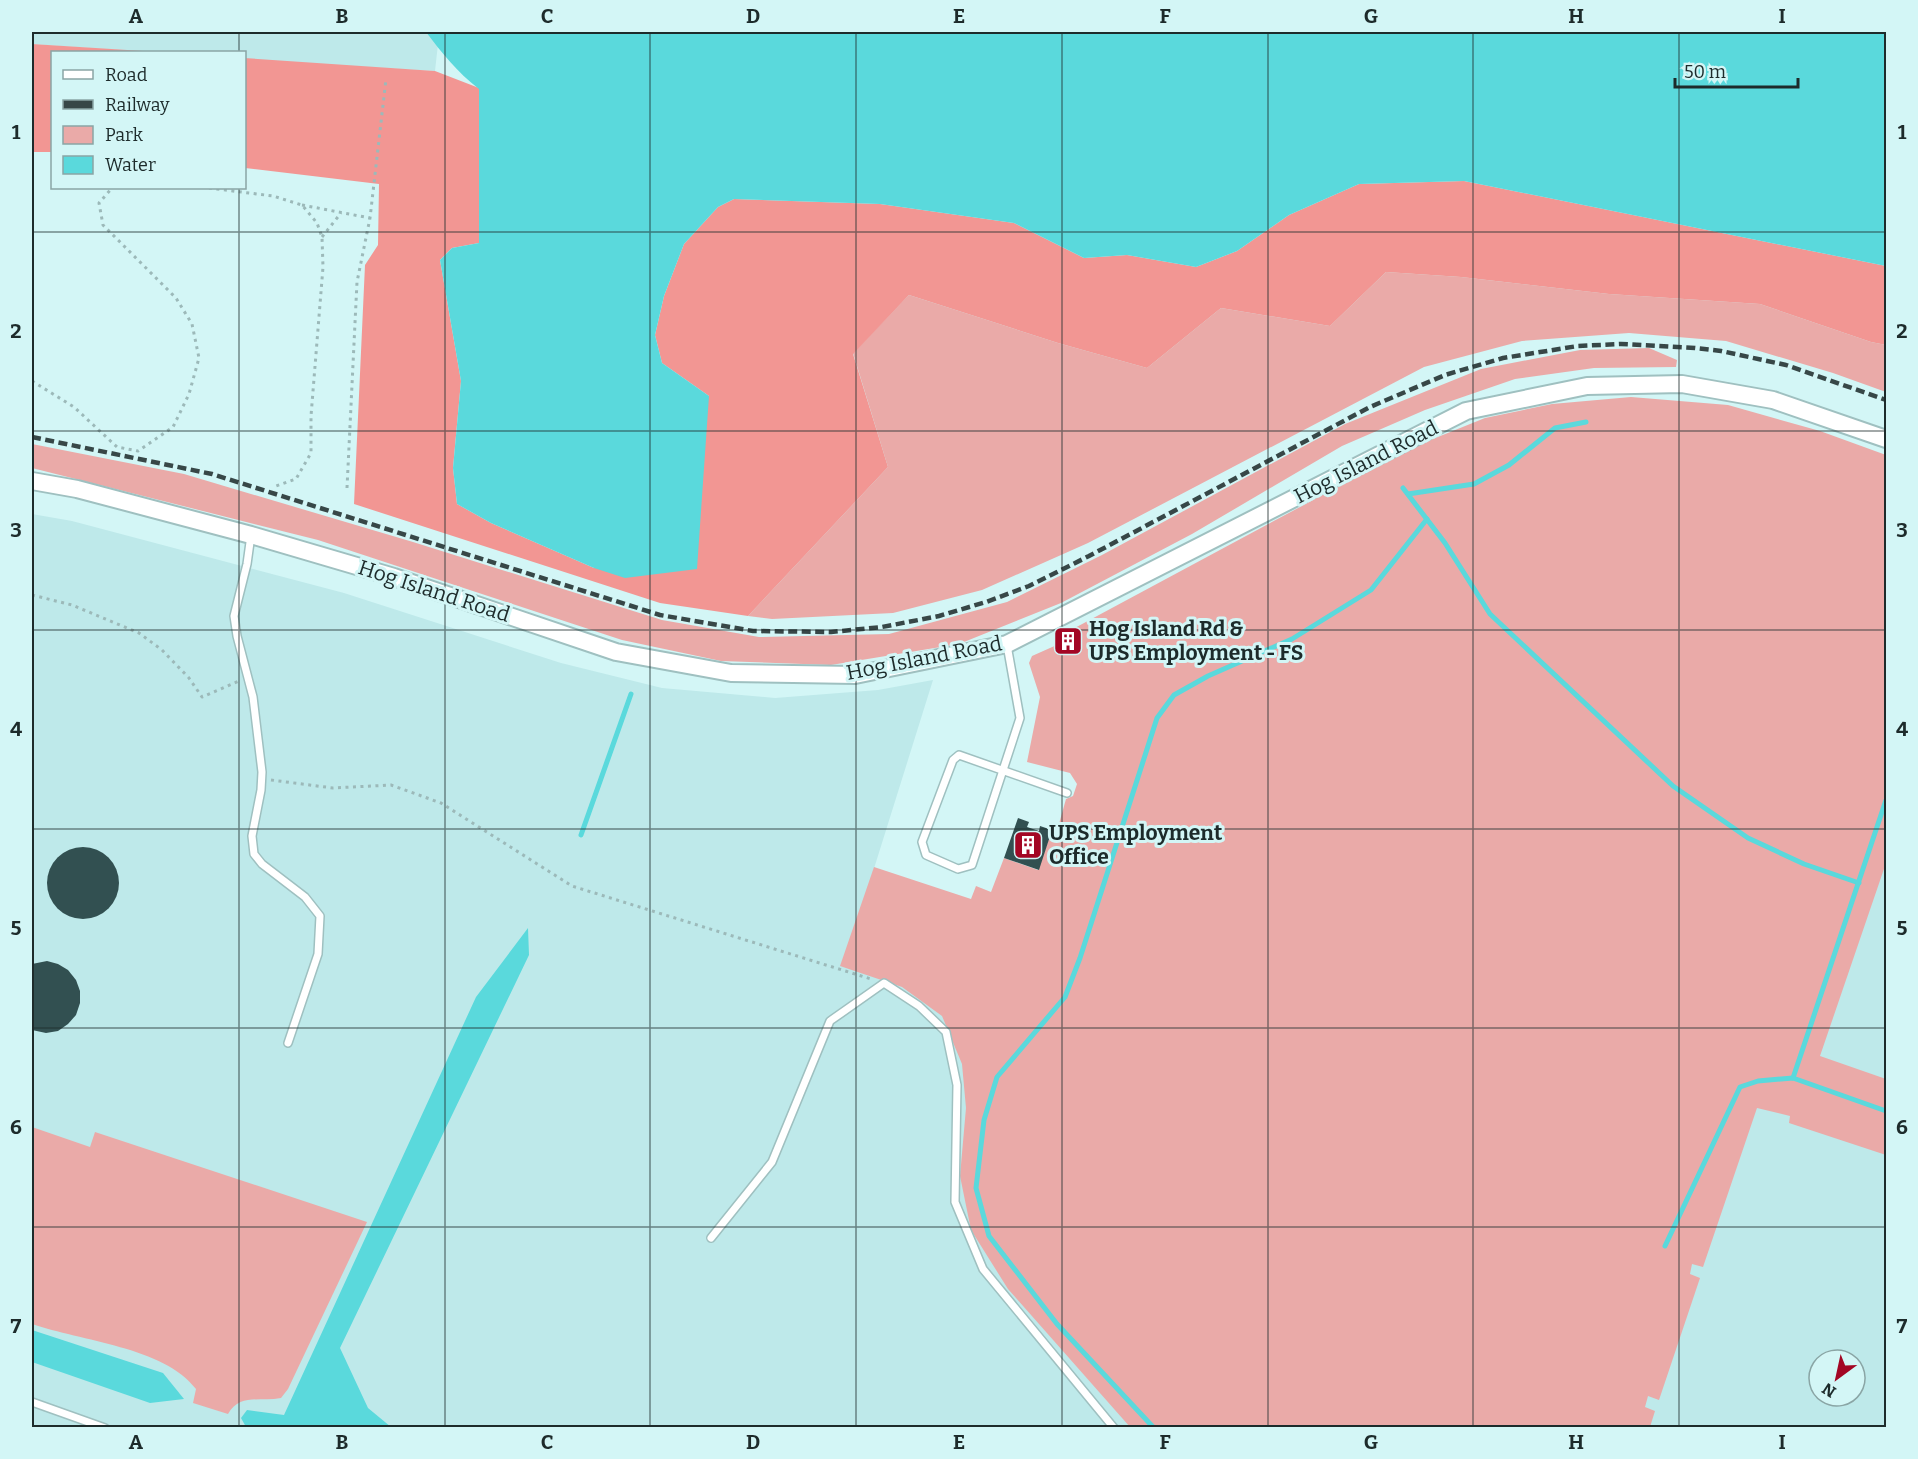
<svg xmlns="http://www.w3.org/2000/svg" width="1918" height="1459" font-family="Bitter,serif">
<rect width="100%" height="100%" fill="#d3f6f6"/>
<g fill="#bee9ea" fill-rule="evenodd">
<polygon points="32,32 428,32 438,44 435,71 245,60 244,52 147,52 32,44"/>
<path d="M 1886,470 L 1886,1427 L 32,1427 L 32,514 L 72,521 L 344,593 L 561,663 L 662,688 L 775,698 L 878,690 L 933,680 L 861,910 L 1055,971 ZM 1819,1360 L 1855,1360 L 1855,1396 L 1819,1396 Z"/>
</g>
<g fill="#eaaaa8">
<polygon points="1386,272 1461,277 1609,294 1760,304 1871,342 1886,345 1886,392 1833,373 1726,341 1629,333 1522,341 1424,367 1088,543 982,590 893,613 772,619 748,616 888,467 853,353 909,295 1058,343 1147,368 1221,308 1330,326"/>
<polygon points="1649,348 1677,360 1676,367 1594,368 1515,379 1425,410 1342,446 1192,534 1061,603 959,644 831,665 721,661 622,640 318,540 32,468 32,444 184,474 413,542 662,620 759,637 889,634 1007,602 1102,555 1345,424 1481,369 1580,350"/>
<polygon points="1631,397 1728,405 1820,431 1886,455 1886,863 1820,1056 1886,1079 1886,1155 1789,1123 1790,1116 1757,1108 1703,1267 1692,1264 1690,1274 1700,1278 1659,1400 1648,1396 1645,1407 1655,1411 1650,1427 1130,1427 1008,1289 971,1230 960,1176 966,1108 962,1064 942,1016 902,987 840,966 874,867 971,899 976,886 991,892 1004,858 1038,870 1052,830 1057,831 1066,799 1073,796 1077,784 1070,773 1027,762 1040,697 1029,663 1032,656 1059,644 1061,647 1077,639 1071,630 1408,449 1485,418 1552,404"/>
<path d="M 32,1127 L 90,1147 L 95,1132 L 367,1222 L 288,1389 L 281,1398 C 260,1402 240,1393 228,1414 L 193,1403 L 196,1389 C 164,1347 81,1341 32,1324 Z"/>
</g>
<g fill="#f29693">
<polygon points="32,44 159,52 52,52 52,152 32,152"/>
<polygon points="244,58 435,71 479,88 479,243 452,248 440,260 461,381 453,468 457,504 491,523 594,568 709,396 662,363 655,335 664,296 684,244 718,207 734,199 880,204 1014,223 1084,258 1127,255 1196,267 1237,251 1289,215 1359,184 1464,181 1886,266 1886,345 1871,342 1760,304 1609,294 1461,277 1386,272 1330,326 1221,308 1147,368 1058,343 909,295 853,354 888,467 748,616 660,603 354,504 365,265 378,245 379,184 245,168"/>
</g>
<g fill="#5ad9dc">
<path d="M 426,32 L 1886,32 L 1886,266 L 1464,181 L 1359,184 L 1289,215 L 1237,251 L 1196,267 L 1127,255 L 1084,258 L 1014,223 L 880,204 L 734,199 L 718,207 L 684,244 L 664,296 L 655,335 L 662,363 L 709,396 L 697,569 L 625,578 L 594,568 L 491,523 L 457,504 L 453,468 L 461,381 L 440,260 L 452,248 L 479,243 L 479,89 C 457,72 442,53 426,32 Z"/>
<polygon points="528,928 529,955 340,1348 368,1408 391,1427 246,1427 241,1418 247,1410 284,1415 476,997"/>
<polygon points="32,1330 163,1373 184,1399 150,1403 32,1362"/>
</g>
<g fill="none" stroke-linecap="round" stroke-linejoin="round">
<g stroke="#5ad9dc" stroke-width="5">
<polyline points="1403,488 1445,543 1490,614 1673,786 1748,838 1804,864 1859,883"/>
<polyline points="1408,494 1474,484 1509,465 1555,428 1586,422"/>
<polyline points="581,835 631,694"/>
<polyline points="1793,1078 1886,800"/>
<polyline points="1665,1246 1740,1087 1758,1081 1793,1078 1886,1111"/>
<polyline points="1154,1428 1057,1324 989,1236 976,1188 984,1120 997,1077 1065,997 1080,958 1157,718 1174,695 1208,676 1292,639 1371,590 1427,519"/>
</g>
</g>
<g fill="#325051">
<polygon points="1018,818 1029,822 1027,827 1039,831 1040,826 1052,830 1039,870 1004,858"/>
<circle cx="83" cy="883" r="36"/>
<polygon points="47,961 58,964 68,970 76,980 80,991 80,1003 76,1015 68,1024 58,1031 46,1033 32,1030 32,964"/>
</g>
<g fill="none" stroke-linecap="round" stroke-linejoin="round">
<g stroke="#9fc0c0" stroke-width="10">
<g id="service">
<polyline points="251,535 247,564 234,616 237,636 253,697 262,772 261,790 252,836 254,854 262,864 305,897 320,916 318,954 288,1043"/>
<polyline points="1007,645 1020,718 972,865 958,869 926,855 922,842 953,760 959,755 1067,793"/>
<polyline points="711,1238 772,1162 830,1021 884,983 919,1006 946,1032 957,1085 955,1202 983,1269 1114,1428"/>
<polyline points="32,1402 105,1428"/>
</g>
</g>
<g stroke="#9fc0c0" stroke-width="20">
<polyline id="tertiary" points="32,481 77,489 251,535 394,577 616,652 731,673 855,675 1007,644 1466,411 1587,386 1682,384 1773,400 1886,439"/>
</g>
<g stroke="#9cb9b9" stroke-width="3" stroke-dasharray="3 4.5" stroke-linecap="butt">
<polyline points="209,188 273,196 302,205 317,223 322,237 323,267 311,416 311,453 296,479 276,486"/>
<polyline points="302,205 370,218"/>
<polyline points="322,237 341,213"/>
<polyline points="32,381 74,407 117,447 138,451 173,427 189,394 199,358 192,324 176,298 103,225 99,203 112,188"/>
<polyline points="347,488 357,282 370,218 386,79"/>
<polyline points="32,595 72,605 139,633 162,650 189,678 202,697 239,681"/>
<polyline points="271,780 333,788 391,785 441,803 572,886 871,979"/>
</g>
<use href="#service" stroke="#fff" stroke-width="7"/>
<use href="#tertiary" stroke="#fff" stroke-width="16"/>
<polyline stroke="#374747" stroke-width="4.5" stroke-dasharray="9 4.5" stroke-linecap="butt" points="32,437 212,474 660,615 753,631 831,632 882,627 939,616 986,602 1029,586 1089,556 1370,407 1445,375 1503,358 1578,346 1621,344 1695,348 1721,351 1786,365 1886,400"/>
</g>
<path fill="none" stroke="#1d2b2b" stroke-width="1.5" stroke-opacity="0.55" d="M 239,32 L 239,52M 445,32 L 445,1428M 650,32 L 650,1428M 856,32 L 856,1428M 1062,32 L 1062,1428M 1268,32 L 1268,1428M 1473,32 L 1473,1428M 1679,32 L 1679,1428M 239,188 L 239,1428M 32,232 L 1886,232M 32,431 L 1886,431M 32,630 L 1886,630M 32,829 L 1886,829M 32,1028 L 1886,1028M 32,1227 L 1886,1227"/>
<defs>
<g id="building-square" transform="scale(1.5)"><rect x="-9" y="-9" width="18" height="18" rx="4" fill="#a30624" stroke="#d3f6f6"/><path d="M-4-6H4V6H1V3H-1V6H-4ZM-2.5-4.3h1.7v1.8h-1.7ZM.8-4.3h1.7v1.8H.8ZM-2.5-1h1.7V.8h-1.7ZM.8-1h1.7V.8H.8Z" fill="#fff"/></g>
</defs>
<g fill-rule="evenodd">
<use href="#building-square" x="1068" y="641"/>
<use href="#building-square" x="1028" y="845"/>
</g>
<g text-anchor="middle" stroke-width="6" stroke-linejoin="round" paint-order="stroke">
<g font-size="21" fill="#1d2b2b" stroke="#d3f6f6">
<text transform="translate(1366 462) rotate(-27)" y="7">Hog Island Road</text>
<text transform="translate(434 591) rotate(18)" y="7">Hog Island Road</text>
<text transform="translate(924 658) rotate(-11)" y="7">Hog Island Road</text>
</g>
<g font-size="21" font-weight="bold" fill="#1d2b2b" stroke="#d3f6f6" text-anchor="start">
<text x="1089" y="636">Hog Island Rd &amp;<tspan x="1089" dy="24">UPS Employment - FS</tspan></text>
<text x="1049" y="840">UPS Employment<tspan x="1049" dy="24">Office</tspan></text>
</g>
</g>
<rect width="1918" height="1459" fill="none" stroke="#d3f6f6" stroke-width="66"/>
<rect x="51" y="51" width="195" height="138" fill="#d3f6f6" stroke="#8aa5a5" stroke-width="1.5"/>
<rect x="63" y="70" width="30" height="9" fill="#ffffff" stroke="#8aa5a5" stroke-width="1.5"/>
<text x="105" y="81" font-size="18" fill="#1d2b2b">Road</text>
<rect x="63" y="100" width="30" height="9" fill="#374747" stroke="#8aa5a5" stroke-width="1.5"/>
<text x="105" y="111" font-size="18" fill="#1d2b2b">Railway</text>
<rect x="63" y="126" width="30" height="18" fill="#eaaaa8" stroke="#8aa5a5" stroke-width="1.5"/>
<text x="105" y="141" font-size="18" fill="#1d2b2b">Park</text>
<rect x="63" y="156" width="30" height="18" fill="#5ad9dc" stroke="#8aa5a5" stroke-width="1.5"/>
<text x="105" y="171" font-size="18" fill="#1d2b2b">Water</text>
<g transform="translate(1837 1378) rotate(213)"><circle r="28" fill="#d3f6f6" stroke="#8aa5a5" stroke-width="1.5"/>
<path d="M0-4.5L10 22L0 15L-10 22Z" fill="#a30624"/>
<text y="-9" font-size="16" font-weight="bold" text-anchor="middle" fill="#1d2b2b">N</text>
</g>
<path d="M1675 78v9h123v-9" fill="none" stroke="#1d2b2b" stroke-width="3"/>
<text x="1684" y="78" font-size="18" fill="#1d2b2b" stroke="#d3f6f6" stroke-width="4.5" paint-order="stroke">50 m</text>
<rect x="33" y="33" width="1852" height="1393" fill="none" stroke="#1d2b2b" stroke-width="2"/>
<g font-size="20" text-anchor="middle" font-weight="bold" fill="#1d2b2b">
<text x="136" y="23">A</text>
<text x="342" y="23">B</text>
<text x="547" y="23">C</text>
<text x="753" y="23">D</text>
<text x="959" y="23">E</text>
<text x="1165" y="23">F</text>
<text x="1371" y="23">G</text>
<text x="1576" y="23">H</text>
<text x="1782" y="23">I</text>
<text x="16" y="139">1</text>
<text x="1902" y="139">1</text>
<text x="16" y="338">2</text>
<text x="1902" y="338">2</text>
<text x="16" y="537">3</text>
<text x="1902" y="537">3</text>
<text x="16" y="736">4</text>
<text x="1902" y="736">4</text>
<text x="16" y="935">5</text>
<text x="1902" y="935">5</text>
<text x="16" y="1134">6</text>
<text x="1902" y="1134">6</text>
<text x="16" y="1333">7</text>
<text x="1902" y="1333">7</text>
<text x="136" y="1449">A</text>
<text x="342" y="1449">B</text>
<text x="547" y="1449">C</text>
<text x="753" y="1449">D</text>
<text x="959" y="1449">E</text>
<text x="1165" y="1449">F</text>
<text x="1371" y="1449">G</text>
<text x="1576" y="1449">H</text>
<text x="1782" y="1449">I</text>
</g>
</svg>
